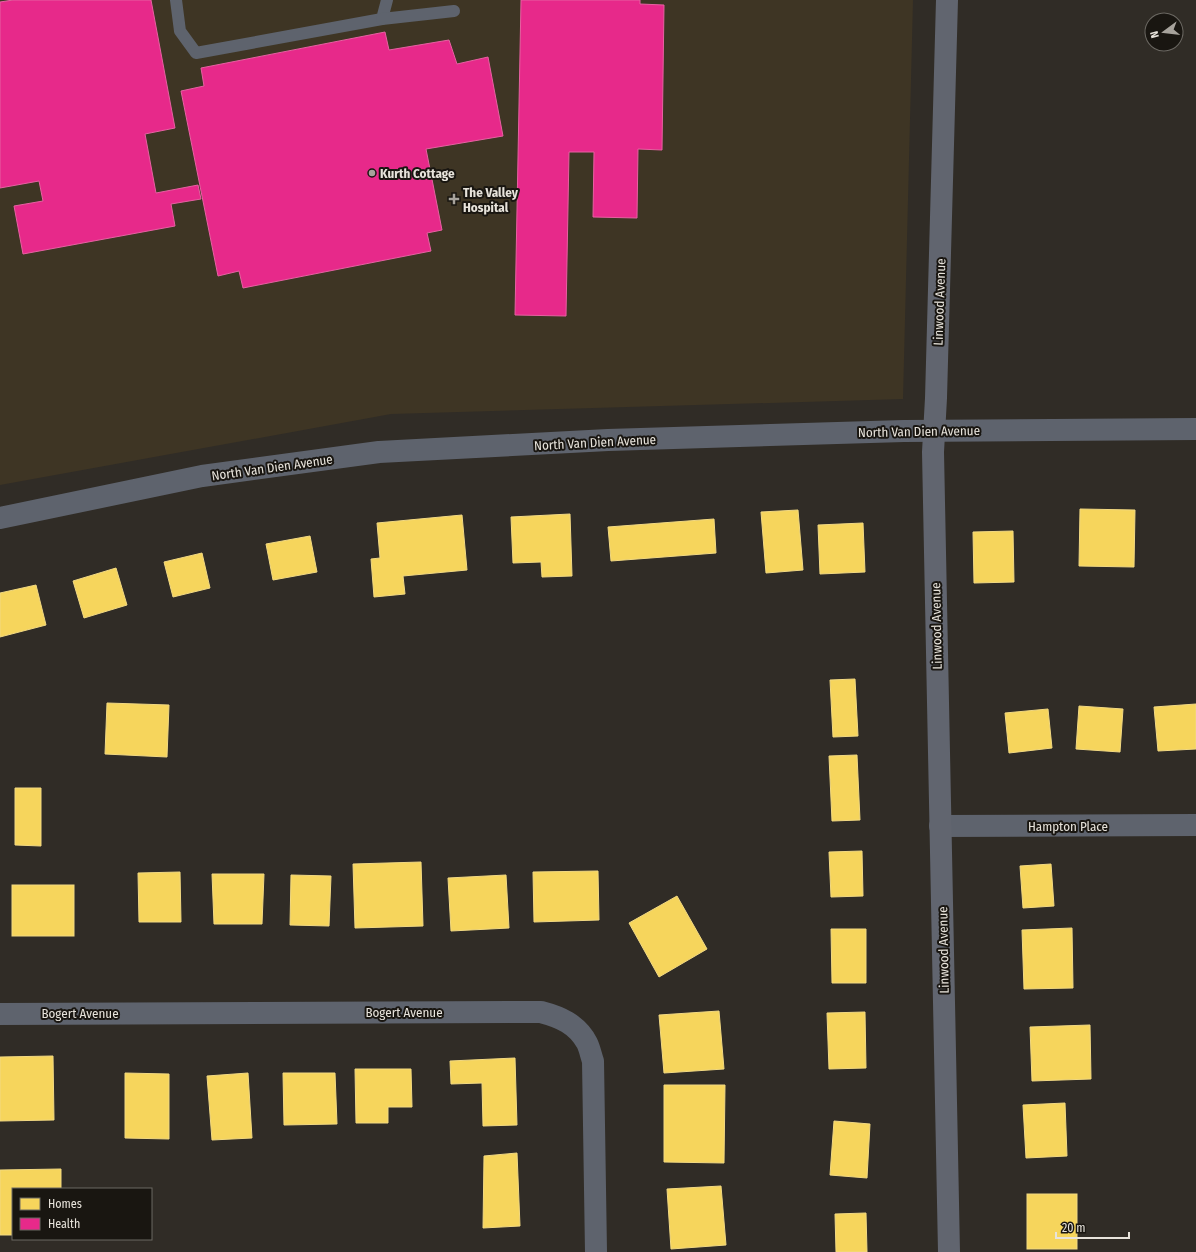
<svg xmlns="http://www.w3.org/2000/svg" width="1196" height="1252" font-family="'Fira Sans Condensed',sans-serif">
<rect width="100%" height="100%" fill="#302c26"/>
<polygon fill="#3e3524" points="0,0 913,0 903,399 391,414 0,485"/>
<g fill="#f6d55c" stroke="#f2d982">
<polygon points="1080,509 1135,510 1134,567 1079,566"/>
<polygon points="798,510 803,570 766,573 761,512"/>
<polygon points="570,514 572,576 542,577 541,562 513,563 511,517"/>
<polygon points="462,515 467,570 403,576 405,594 374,597 371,559 380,558 377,523"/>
<polygon points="714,519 716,553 611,561 608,527"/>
<polygon points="863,523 865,572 820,574 818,525"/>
<polygon points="1013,531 1014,582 974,583 973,532"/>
<polygon points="310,536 317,572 273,580 266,544"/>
<polygon points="202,553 210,588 173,597 164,562"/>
<polygon points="116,568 127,605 84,618 73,581"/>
<polygon points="36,585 46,625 0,637 0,593"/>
<polygon points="855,679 858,736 833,737 830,680"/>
<polygon points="107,703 169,705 167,757 105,754"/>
<polygon points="1196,704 1196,749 1158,751 1154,707"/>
<polygon points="1079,706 1123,709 1120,752 1076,749"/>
<polygon points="1048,709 1052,748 1009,753 1005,713"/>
<polygon points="857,755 860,820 832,821 829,756"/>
<polygon points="15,788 41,788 41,846 15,845"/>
<polygon points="862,851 863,896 831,897 829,852"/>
<polygon points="421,862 423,926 355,928 353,864"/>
<polygon points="1051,864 1054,906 1023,908 1020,866"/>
<polygon points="598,871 599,920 534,922 533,872"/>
<polygon points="180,872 181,922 139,922 138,873"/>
<polygon points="212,874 264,874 262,924 214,924"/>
<polygon points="291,875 331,876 329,926 290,925"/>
<polygon points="506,875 509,928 451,931 448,878"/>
<rect x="12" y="885" width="62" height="51"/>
<polygon points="677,896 707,949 659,977 629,923"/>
<polygon points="1072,928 1073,988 1024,989 1022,930"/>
<polygon points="831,929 866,929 866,983 832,983"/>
<polygon points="719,1011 724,1069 664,1073 659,1015"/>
<polygon points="865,1012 866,1068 829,1069 827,1013"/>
<polygon points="1090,1025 1091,1079 1032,1081 1030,1027"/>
<polygon points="53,1056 54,1120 0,1121 0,1057"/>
<polygon points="515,1058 517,1125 483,1126 482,1083 451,1084 450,1061"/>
<polygon points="355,1069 411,1069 412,1107 388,1107 388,1123 356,1123"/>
<polygon points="125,1073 169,1074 169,1139 125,1138"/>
<polygon points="248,1073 252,1138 212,1140 207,1076"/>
<polygon points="283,1073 335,1073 337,1124 284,1125"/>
<polygon points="664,1085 725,1085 724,1163 664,1162"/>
<polygon points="1065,1103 1067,1156 1026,1158 1023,1105"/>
<polygon points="834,1121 870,1124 867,1178 830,1175"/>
<polygon points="517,1153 520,1226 483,1228 484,1156"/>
<polygon points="61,1169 61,1189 13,1189 13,1235 0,1235 0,1170"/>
<polygon points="721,1186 726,1245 671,1249 667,1189"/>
<rect x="1027" y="1194" width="50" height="55"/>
<polygon points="866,1213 867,1252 836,1252 835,1214"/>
</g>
<g fill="#e7298a" stroke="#e761a2">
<polygon points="13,0 151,0 175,128 145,134 156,193 198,185 201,199 171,204 175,226 23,254 14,206 43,201 39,181 0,188 0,2"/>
<polygon points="521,0 640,0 640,4 664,5 662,150 638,149 637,218 593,217 594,152 569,152 566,316 515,315"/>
<polygon points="385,32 389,50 449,40 457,64 488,57 503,136 426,149 442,230 427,233 431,251 243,288 239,271 218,276 181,91 204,86 201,68"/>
</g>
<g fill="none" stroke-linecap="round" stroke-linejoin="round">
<g stroke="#5e636d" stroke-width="12">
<polyline points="176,0 180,31 196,53 382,19 387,0"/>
<polyline points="382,19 454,11"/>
</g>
<g stroke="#5e636d" stroke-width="22">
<polyline points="0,518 202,476 379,452 608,440 904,431 1196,429"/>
<polyline points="940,826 1196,825"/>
<path d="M 0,1014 L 541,1012 C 560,1017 577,1024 587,1043 C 590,1049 591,1056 593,1061 L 596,1252"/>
</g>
<polyline stroke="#61656f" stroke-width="22" points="947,0 936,398 933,452 949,1252"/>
</g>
<g fill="#a7a39c" stroke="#191611" stroke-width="1.5">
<circle cx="372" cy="173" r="4"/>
<path d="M452 193h4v4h4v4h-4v4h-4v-4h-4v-4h4z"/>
</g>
<g text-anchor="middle" stroke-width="4" stroke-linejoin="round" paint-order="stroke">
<g font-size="13" font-weight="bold" fill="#e7e3db" stroke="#191611" text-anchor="start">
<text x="380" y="178">Kurth Cottage</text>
<text x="463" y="197">The Valley<tspan x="463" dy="15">Hospital</tspan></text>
</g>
<g font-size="13" fill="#e7e3db" stroke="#191611">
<text transform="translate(939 302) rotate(-88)" y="5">Linwood Avenue</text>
<text transform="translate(919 431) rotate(-1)" y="5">North Van Dien Avenue</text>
<text transform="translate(595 442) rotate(-3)" y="5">North Van Dien Avenue</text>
<text transform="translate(272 467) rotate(-8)" y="5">North Van Dien Avenue</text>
<text transform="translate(936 626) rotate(-91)" y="5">Linwood Avenue</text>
<text x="1068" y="831">Hampton Place</text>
<text transform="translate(943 950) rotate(-91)" y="5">Linwood Avenue</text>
<text x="404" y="1017">Bogert Avenue</text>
<text x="80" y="1018">Bogert Avenue</text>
</g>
</g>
<rect x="12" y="1188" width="140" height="52" fill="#191611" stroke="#6b6862"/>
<rect x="20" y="1198" width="20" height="12" fill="#f6d55c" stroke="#6b6862"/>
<text x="48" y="1208" font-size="12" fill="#e7e3db">Homes</text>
<rect x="20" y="1218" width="20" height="12" fill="#e7298a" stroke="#6b6862"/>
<text x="48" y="1228" font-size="12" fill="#e7e3db">Health</text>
<g transform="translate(1164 32) rotate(255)"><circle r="19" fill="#191611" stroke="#6b6862"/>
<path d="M0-3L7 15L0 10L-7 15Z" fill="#a7a39c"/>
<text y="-6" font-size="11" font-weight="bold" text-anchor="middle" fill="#e7e3db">N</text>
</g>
<path d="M1056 1232v6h73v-6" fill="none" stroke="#e7e3db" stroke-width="2"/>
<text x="1062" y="1232" font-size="12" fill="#e7e3db" stroke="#191611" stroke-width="3" paint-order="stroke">20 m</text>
</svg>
